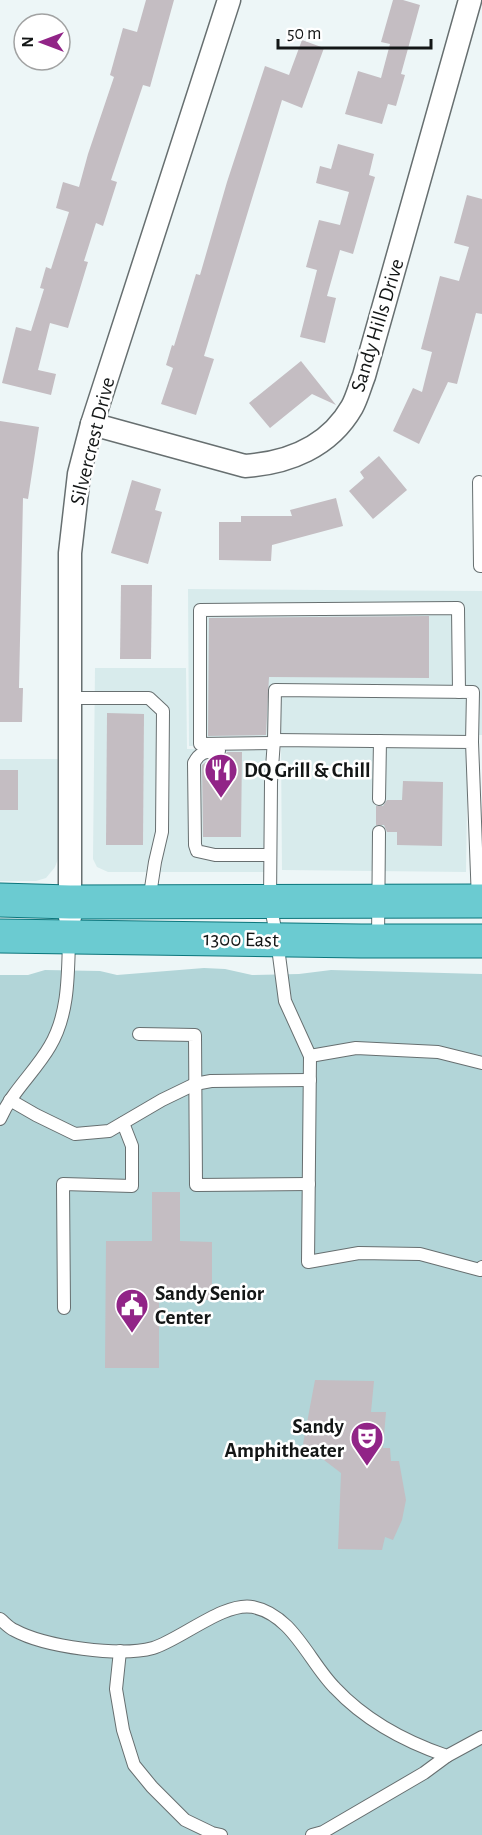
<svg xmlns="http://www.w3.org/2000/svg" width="482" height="1835" font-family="'Alegreya Sans',sans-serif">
<rect width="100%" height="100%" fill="#edf6f7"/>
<g fill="#d8ebec">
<polygon points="188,589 482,591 482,735 468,735 466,872 282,870 281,746 189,746"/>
<polygon points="95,668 186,668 187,749 266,748 266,872 108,872 97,867 93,859"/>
<polygon points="0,759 58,759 58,859 55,867 46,878 36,881 0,881"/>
</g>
<polygon fill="#b2d5d8" points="204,968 225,969 252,975 299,974 331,970 482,974 482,1835 0,1835 0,975 28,975 45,970 100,971 117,975"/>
<g fill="#c4bdc2">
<polygon points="146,0 174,0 150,87 143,85 111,180 117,182 103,226 96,223 84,261 88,262 68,328 50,323 38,370 56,374 51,395 2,383 16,327 31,331 44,289 40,288 46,267 51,269 69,212 56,208 63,182 79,187 88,154 114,77 110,75 123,28 137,32"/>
<polygon points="393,0 403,0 420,5 401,74 405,75 396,106 388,104 382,124 345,114 358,71 381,78 390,44 381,42"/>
<polygon points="302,40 324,48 302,108 282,100 204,356 214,359 196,415 161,404 173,368 166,365 172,345 174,346 196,274 200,275 227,182 265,66 289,75"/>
<polygon points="338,144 374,154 369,175 375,177 353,254 340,250 327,296 336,298 325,343 300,337 317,270 306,267 319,220 340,225 349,192 316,183 320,166 331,169"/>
<polygon points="467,195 482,199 482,314 476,313 457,384 448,382 419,444 393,431 413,388 422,392 432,352 421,349 440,276 459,281 469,247 454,243"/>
<polygon points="301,361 336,405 312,394 270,428 249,403"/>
<polygon points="0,421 39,427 28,499 23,498 19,688 23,688 22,722 0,722"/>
<polygon points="379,456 407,490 373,519 349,491 364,478 360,472"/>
<polygon points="132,480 161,489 155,510 162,512 148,564 111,553"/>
<polygon points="336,498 343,526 272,545 271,561 219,560 219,522 241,522 241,516 292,516 290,510"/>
<polygon points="121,585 152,585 151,659 120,659"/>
<polygon points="429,616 429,678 269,677 266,735 208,736 209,618"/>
<polygon points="107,713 144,714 143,845 106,845"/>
<polygon points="227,752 242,752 241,837 203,837 202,765 207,761 223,758"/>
<rect x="0" y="770" width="18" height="40"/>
<polygon points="403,781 443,782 442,846 397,845 397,832 387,832 384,825 376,825 376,806 383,806 387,800 402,800"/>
<polygon points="152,1192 180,1192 180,1241 212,1242 212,1300 159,1300 159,1368 105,1368 106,1241 152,1241"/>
<polygon points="315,1380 374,1381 371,1412 386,1412 383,1448 390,1448 391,1461 399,1461 406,1500 402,1520 393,1540 385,1537 382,1550 338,1549 341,1473 303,1444"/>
</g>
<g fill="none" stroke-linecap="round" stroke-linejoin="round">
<g stroke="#676f70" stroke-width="14">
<g id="lane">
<polyline points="479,482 480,566 482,566"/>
<polyline points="70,698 149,698 163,711 162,832 155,862 149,901"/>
<polyline points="274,740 275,690 473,692 472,742"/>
<polyline points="274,743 200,744 200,610 458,608 459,692"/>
<path d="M 219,751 C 206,752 200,751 194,763 L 195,845 L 197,851 L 215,855 L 270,855"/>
<polyline points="379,799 380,741"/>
<polyline points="478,901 472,742 274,740 271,782 270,902 277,940 285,1001 310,1056 308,1262 359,1253 420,1254 480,1270 482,1267"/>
<polyline points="378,939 379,832"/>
<polyline points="139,1034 195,1035 196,1185 309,1184"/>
<polyline points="310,1056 356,1048 438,1052 482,1063"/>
<polyline points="10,1100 36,1115 75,1134 109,1131 162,1100 195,1084 211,1081 310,1080"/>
<path d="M 0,1119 C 12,1091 35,1072 50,1046 C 69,1014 68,974 69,938"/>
<polyline points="64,1308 63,1184 132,1186 132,1146 123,1123"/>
<path d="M 0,1619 C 5,1623 9,1628 14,1630 C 45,1647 120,1657 153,1648 C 180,1640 225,1601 253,1607 C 293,1615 309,1662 335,1688 C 365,1720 406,1742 447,1756 L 482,1737"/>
<polyline points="120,1651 116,1689 123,1730 134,1765 152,1787 185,1820 212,1833 221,1835"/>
<polyline points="312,1835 323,1832 424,1773 447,1756"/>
</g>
</g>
<g stroke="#676f70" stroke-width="25">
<g id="street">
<path d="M 92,424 L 245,466 C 288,463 329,447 352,407 C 357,398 360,386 364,376 L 470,0"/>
<polyline points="70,917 70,553 79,474 92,424 229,0"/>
</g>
</g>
<g stroke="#0c767c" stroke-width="35">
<g id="primary">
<polyline points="0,900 70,902 482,901"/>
<polyline points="0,936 361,941 482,941"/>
</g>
</g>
<use href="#lane" stroke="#fff" stroke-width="12"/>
<use href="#street" stroke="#fff" stroke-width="22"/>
<use href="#primary" stroke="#6bcbd1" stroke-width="33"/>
</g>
<defs>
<g id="restaurant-pin" transform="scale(1.725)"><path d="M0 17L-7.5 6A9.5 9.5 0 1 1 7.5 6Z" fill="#912487" stroke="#fff"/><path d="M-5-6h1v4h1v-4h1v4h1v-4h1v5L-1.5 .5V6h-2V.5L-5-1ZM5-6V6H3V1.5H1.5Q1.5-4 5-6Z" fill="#fff"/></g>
<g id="civic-pin" transform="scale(1.725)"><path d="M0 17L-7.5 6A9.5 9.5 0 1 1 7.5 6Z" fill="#912487" stroke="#fff"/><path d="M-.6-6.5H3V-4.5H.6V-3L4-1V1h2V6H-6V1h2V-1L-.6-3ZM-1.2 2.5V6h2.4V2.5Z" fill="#fff"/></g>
<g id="theatre-pin" transform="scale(1.725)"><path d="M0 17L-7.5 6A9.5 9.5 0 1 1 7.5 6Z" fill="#912487" stroke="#fff"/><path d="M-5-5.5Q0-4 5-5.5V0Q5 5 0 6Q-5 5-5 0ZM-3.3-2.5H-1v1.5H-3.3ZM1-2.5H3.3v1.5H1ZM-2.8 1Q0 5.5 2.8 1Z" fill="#fff"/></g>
</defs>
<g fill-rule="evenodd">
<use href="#restaurant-pin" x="221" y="770"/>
<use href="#civic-pin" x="132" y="1305"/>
<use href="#theatre-pin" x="367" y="1438"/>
</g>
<g text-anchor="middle" stroke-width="5" stroke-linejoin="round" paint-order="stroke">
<g font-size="21" fill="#131616" stroke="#fff">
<text transform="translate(377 325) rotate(-73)" y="7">Sandy Hills Drive</text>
<text transform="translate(92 441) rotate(-76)" y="7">Silvercrest Drive</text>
<text transform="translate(241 939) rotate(1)" y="7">1300 East</text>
</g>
<g font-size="21" font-weight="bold" fill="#131616" stroke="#fff" text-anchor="start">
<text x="244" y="777">DQ Grill &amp; Chill</text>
<text x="155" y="1300">Sandy Senior<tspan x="155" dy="24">Center</tspan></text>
<text x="344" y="1433" text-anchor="end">Sandy<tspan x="344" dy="24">Amphitheater</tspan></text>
</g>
</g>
<g transform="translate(42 42) rotate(270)"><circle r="28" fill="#ffffff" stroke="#a1a2a2" stroke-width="1.5"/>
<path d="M0-4.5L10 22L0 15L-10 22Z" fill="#912487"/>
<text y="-9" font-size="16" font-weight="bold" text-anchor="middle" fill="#131616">N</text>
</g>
<path d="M278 39v9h153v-9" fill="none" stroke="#131616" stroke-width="3"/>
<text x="287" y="39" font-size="18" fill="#131616" stroke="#ffffff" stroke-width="4.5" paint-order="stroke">50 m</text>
</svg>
